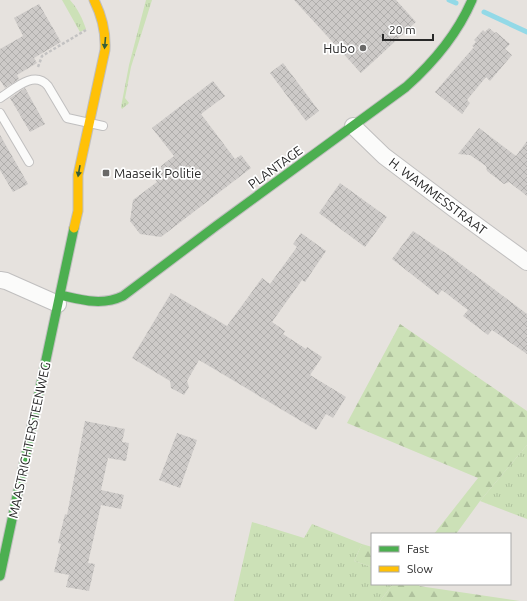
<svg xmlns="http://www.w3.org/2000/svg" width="527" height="601" font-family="Ubuntu,sans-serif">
<defs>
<pattern id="grass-tufts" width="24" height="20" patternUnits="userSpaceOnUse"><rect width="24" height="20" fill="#cce1b7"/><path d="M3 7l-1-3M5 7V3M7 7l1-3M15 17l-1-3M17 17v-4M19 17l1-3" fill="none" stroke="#afc19d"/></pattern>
<pattern id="forest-firs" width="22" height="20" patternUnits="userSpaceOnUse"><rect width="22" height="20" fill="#cce1b7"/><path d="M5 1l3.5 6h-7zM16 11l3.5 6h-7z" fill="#afc19d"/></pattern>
<pattern id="building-cross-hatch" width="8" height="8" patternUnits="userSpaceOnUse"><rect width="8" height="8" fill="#cdcac8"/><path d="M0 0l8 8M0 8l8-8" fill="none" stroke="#b0aeac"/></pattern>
</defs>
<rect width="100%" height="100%" fill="#e6e2de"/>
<g fill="url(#grass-tufts)">
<path d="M 62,0 L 70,0 C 78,9 82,18 86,29 L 80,32 Z"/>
<polygon points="146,0 152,0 131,67 125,98 129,103 122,109 121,107 129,65"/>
<polygon points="527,445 527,519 480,501"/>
<polygon points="252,522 304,538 312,524 362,544 354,561 372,567 372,584 393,584 380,601 234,601"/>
</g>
<g fill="url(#forest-firs)">
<polygon points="400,324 527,411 527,445 480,501 456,534 434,534 478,478 347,423"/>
<polygon points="362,544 372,547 372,567 354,561"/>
<polygon points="393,584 420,584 419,586 520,601 380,601"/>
</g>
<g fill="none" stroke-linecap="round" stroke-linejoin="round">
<g stroke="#93d9e7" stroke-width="5">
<polyline points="449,0 456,3"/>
<polyline points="484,12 527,32"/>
</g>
</g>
<g fill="url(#building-cross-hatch)">
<polygon points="294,0 396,0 416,22 361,73"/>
<polygon points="39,4 61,42 34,58 37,63 17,75 19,79 5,88 0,80 0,49 23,36 14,18"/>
<polygon points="489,28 495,33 496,32 510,44 505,49 512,55 490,81 486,77 467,100 470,103 462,114 435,92 474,47 472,46 476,42 474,40 483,30 485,32"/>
<polygon points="283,63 319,111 306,121 270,73"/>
<polygon points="213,81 225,96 201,114 235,159 241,155 251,168 161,237 140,234 130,221 133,200 157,182 153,176 161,170 161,166 174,156 152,128"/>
<polygon points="25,88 45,124 30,132 10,98"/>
<polygon points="479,128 516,156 527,141 527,196 509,182 504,184 487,171 486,166 470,155 458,154"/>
<polygon points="0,135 28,184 13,192 0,170"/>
<polygon points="340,183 387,217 365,247 319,213"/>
<polygon points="413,231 450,256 527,314 527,354 492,330 488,335 463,316 468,310 442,290 438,295 392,259"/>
<polygon points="301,233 326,251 305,282 302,280 272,322 285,331 283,334 306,349 307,347 322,357 310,375 346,397 333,418 326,414 316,430 199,360 187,381 189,387 184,395 171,388 170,381 132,358 171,293 227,326 262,278 270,284 297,247 293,244"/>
<polygon points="85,421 125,429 122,442 129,443 126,461 108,458 101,490 124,495 121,509 101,505 88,563 95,564 89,591 66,587 69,575 54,572 61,544 58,543 65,514 67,515"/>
<polygon points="177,433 197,440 180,488 159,480"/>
</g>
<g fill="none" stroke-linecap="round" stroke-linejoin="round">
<g stroke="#c0bfbf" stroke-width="10">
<g id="lane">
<path d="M 0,98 C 13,90 34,69 48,86 L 67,118 L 103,126"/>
<polyline points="0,113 29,162"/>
</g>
</g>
<g stroke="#c0bfbf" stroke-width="18">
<g id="street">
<polyline points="353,126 384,156 457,211 527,262"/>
<polyline points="0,280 6,281 58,304"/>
</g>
</g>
<g stroke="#c0bfbf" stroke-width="11">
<g id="fast">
<path d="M 60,295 C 82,300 102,306 123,296 L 216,226 L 406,87 C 434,62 457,35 472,0"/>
<polyline points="0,576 74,228"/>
</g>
</g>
<g stroke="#c0bfbf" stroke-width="11">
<path id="slow" d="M 74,228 L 78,211 L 78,175 L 105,50 C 106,32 102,16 94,0"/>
</g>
<polyline stroke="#c3c2c2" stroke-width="2.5" stroke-dasharray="3 2" stroke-linecap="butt" points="38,67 42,56 86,30"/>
<use href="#lane" stroke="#fbfbfa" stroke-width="8"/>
<use href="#street" stroke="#fbfbfa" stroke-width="16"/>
<use href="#fast" stroke="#4caf50" stroke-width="9"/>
<use href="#slow" stroke="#ffc107" stroke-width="9"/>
</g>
<defs><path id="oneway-solid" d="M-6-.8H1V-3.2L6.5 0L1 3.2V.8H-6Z"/></defs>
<g fill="#365e38">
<use href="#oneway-solid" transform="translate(105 43) rotate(95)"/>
<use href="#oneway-solid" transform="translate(79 171) rotate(100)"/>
</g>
<g fill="#6a6968" stroke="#fff" stroke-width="1.5">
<circle cx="363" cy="48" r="4"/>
<rect x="102" y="169" width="8" height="8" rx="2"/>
</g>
<g text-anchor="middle" stroke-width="3.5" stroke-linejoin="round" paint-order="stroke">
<g font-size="13" fill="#282828" stroke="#fff" text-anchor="end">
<text x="355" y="53">Hubo</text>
<text x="114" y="178" text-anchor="start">Maaseik Politie</text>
</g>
<g font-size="13" fill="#282828" stroke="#fff">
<text transform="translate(275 167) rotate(-36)" y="5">PLANTAGE</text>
<text transform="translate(438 196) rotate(37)" y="5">H. WAMMESSTRAAT</text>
<text transform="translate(29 440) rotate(-78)" y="5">MAASTRICHTERSTEENWEG</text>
</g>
</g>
<rect x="371" y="533" width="140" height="52" fill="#ffffff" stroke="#a9a9a9"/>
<rect x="379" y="546" width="20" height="6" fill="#4caf50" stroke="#a9a9a9"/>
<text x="407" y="553" font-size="12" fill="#282828">Fast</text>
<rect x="379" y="566" width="20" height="6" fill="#ffc107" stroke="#a9a9a9"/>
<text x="407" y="573" font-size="12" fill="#282828">Slow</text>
<path d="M383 34v6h50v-6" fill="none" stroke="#282828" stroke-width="2"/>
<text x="389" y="34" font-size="12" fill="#282828" stroke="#ffffff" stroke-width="3" paint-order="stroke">20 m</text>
</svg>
